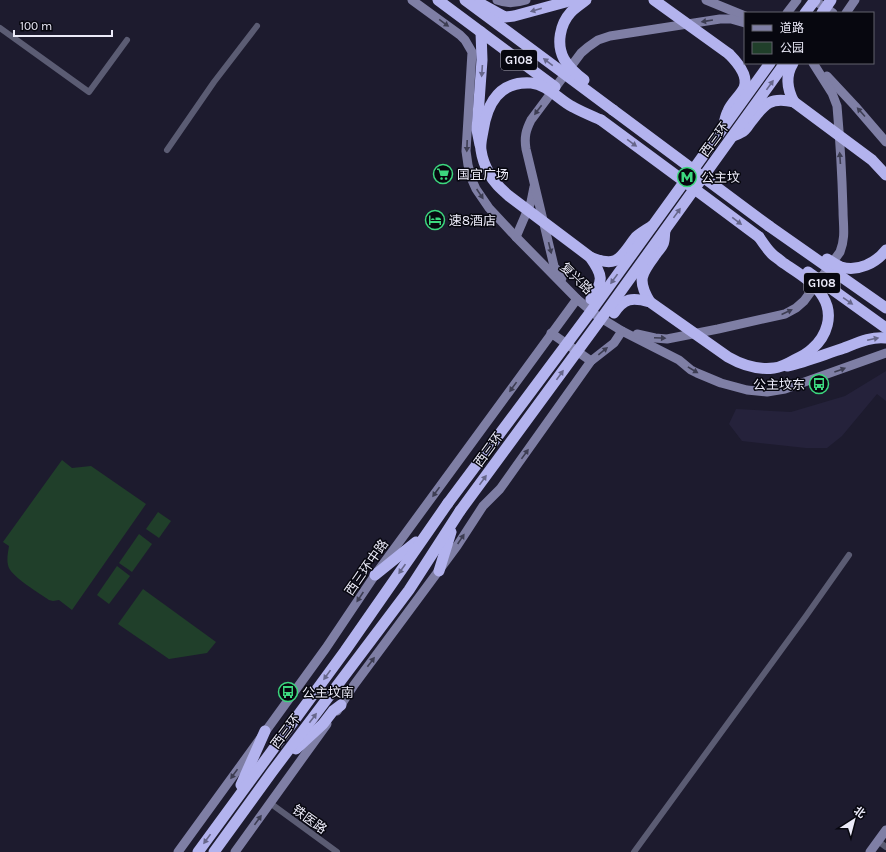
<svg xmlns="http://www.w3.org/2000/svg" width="886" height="852" font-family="Karla,'Noto Sans SC',sans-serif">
<rect width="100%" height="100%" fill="#1d1b2e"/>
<polygon fill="#25223b" points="886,371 886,401 877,394 842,436 827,448 806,448 742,441 729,424 736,409 791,412 845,396"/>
<g fill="#203f2a">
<path d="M 62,460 L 72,468 L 91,466 L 146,504 L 72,610 L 59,600 L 53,601 L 49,600 C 39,593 14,578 9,568 C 6,561 8,553 9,546 L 3,542 Z"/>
<polygon points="158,512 171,521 159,538 146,529"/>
<polygon points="139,534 152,544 132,572 119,563"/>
<polygon points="117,566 130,576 109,604 97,595"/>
<polygon points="143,589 216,642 207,653 169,659 118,624"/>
</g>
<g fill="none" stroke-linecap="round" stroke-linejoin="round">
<g stroke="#5b5c73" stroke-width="6">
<polyline points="0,28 89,92 127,40"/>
<polyline points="167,150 214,82 257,26"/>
<polyline points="270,803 337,852"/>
<polyline points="878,841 886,847"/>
<polyline points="634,852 806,616 849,555"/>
</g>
<g stroke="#7f7fa5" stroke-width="9">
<polyline points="412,0 460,35 465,40 472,52 466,151 468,165 472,180 476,189 489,208 516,237 577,299 596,315 622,331 679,360 691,370 697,373 721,383 747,390 767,392 785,389 886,353"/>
<path d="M 497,0 C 508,4 516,3 526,0"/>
<polyline points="706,0 745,16"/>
<polyline points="814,0 833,13"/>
<polyline points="787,13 797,0"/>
<polyline points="846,13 855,0"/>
<polyline points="827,76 855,106 886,142"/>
<polyline points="516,237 531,202 534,187"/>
<path d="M 562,278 L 554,266 L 526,149 C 524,137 526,130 531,120 L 581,53 L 588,47 L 598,40 L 610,36 L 720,19 L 731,19 L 745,23"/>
<polyline points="551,333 591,361"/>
<path d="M 637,334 L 655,338 L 667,339 L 718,329 L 785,314 L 796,308 L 804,301 L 840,252 C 846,237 843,225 843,210 C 842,175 840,140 837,106 L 832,93 L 813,63"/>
<polyline points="337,711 354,685 457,546 483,506 500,489 591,361 614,343 622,331"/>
<polyline points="178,852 326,648 375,575 577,299"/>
<polyline points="235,852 327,724"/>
<polyline points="870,852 886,830"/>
</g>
<g stroke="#b3b3ee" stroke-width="11">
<polyline points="474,0 505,17 514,16 573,0"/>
<path d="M 793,63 C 785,76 787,89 794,102"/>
<polyline points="613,110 769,226"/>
<polyline points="601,120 704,196 759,237"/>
<path d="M 723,127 C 725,122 725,116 728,111 C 731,103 740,96 744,88 C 749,76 737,62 729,54"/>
<path d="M 733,136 C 736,135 739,134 742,132 C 745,131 748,126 750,123 C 764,105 769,96 794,102"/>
<polyline points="480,145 477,130 482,60 481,32"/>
<path d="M 590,257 C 619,269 620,257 636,237 C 640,233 647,229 652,226"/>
<path d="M 650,302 C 636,279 642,273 656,254 C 658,251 662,247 663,244 C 665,240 664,235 665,231"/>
<path d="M 787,366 C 806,362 825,354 844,348 C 857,343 872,336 886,338"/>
<polyline points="439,571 451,532"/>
<polyline points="375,575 416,542"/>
<polyline points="296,749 323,724 333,711 341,705"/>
<polyline points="241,785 265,731"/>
<polyline points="198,852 345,651 448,503"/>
<polyline points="214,852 272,772 409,590 460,511"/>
</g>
<g stroke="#b3b3ee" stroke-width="11">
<polyline points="438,0 555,87"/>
<polyline points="465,0 613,110"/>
<polyline points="654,0 729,54"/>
<polyline points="805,13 815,0"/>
<polyline points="822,13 831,0"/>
<path d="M 584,80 C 576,74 569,68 564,59 C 556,44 560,24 571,12 C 576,7 581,4 586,0"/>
<polyline points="794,102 872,160 886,175"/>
<polyline points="769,226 886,308"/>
<path d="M 827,259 C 832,262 836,265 841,267 C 858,272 876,263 886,250"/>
<polyline points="808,272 886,328"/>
<path d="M 591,299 C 604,281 603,275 590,257 L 509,196 C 501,189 493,182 489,173 C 485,166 482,157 481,150 C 480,144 482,137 483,131 C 487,104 499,81 531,83 C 547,84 559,100 573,107 C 582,112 592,116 601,120"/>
<path d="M 614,313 C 624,298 632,297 650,302 L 728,357 C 742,365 758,370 774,368 C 782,367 787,364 794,360 C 801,357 807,354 812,349 C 827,336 834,315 823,297 C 815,282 795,271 782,262 C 779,259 775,257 772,254 C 767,249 763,243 759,237"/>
<polyline points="448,503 589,314 770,63"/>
<polyline points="460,511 598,323 785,63"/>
</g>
</g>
<defs><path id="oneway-solid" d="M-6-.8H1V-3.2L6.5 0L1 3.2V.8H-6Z"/></defs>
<g fill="#66668a">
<use href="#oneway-solid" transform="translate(536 10) rotate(164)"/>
<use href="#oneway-solid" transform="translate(548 62) rotate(-143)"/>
<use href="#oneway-solid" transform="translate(482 71) rotate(94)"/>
<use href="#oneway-solid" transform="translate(770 85) rotate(-54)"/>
<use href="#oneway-solid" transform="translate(632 143) rotate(36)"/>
<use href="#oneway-solid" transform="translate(677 213) rotate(-54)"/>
<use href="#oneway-solid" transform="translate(737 221) rotate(37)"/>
<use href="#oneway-solid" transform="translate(614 279) rotate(126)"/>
<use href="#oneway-solid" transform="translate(848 301) rotate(35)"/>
<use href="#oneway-solid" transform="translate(873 339) rotate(-12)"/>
<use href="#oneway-solid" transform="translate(560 375) rotate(-54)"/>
<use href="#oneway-solid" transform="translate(483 480) rotate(-54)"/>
<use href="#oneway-solid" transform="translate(402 569) rotate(125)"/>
<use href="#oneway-solid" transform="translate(327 675) rotate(126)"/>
<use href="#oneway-solid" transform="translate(313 718) rotate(-53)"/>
<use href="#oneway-solid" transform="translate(207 839) rotate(126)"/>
</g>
<g fill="#3d3d52">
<use href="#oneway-solid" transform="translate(707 21) rotate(171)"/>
<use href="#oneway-solid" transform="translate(444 23) rotate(36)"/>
<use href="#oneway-solid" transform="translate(538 110) rotate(127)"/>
<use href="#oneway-solid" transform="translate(861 112) rotate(-132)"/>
<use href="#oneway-solid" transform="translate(467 146) rotate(92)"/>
<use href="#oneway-solid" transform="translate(840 158) rotate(-94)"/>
<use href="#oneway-solid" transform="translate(480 194) rotate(56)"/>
<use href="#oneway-solid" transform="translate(550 248) rotate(76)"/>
<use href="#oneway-solid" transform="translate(787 312) rotate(-25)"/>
<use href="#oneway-solid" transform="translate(660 338) rotate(3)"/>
<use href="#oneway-solid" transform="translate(603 351) rotate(-39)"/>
<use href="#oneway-solid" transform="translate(693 370) rotate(31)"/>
<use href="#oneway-solid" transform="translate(840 370) rotate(-20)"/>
<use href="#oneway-solid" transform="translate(513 387) rotate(126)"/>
<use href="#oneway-solid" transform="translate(525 454) rotate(-54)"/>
<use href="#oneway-solid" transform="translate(436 492) rotate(126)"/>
<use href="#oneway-solid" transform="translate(461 539) rotate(-56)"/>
<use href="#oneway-solid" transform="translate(360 597) rotate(124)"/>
<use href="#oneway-solid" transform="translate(371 662) rotate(-53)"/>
<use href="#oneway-solid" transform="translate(234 774) rotate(126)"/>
<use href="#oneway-solid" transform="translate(258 820) rotate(-54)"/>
</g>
<defs>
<g id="supermarket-ring" transform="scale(1)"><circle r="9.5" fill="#07070f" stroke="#3cd77e" stroke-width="1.5"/><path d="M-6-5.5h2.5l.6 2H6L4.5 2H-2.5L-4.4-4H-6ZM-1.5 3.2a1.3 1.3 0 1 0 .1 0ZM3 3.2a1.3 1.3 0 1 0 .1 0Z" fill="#3cd77e"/></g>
<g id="metro-ring" transform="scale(1)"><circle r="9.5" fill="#07070f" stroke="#3cd77e" stroke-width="1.5"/><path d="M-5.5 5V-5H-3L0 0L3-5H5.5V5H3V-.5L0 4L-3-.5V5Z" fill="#3cd77e"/></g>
<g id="hotel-ring" transform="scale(1)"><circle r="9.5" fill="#07070f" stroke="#3cd77e" stroke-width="1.5"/><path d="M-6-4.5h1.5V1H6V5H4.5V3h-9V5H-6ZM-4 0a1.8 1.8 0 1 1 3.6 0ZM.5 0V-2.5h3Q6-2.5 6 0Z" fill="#3cd77e"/></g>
<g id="bus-ring" transform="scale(1)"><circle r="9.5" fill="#07070f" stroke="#3cd77e" stroke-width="1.5"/><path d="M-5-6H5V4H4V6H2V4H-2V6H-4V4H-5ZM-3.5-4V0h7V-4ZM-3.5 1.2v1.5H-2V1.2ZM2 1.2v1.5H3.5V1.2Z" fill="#3cd77e"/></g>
</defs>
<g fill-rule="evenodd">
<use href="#supermarket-ring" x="443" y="174"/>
<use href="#metro-ring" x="687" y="177"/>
<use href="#hotel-ring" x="435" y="220"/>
<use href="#bus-ring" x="819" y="384"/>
<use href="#bus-ring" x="288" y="692"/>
</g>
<g text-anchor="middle" stroke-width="3" stroke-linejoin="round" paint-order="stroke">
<g fill="#07070f" stroke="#a7a6b2" stroke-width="1">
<rect x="501" y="50" width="36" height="20" rx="3"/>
<rect x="804" y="273" width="36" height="20" rx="3"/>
</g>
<g font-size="12" font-weight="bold" fill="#ebeaf8">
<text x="519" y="64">G108</text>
<text x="822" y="287">G108</text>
</g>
<g font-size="13" fill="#ebeaf8" stroke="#07070f">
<text transform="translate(714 139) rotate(-54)" y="5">西三环</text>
<text transform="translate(577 278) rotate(44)" y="5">复兴路</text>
<text transform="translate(488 449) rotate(-54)" y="5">西三环</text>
<text transform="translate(366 567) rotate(-55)" y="5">西三环中路</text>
<text transform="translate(285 731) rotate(-53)" y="5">西三环</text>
<text transform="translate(310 819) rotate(36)" y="5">铁医路</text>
</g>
<g font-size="13" fill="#ebeaf8" stroke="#07070f" text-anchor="start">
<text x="457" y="179">国宜广场</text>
<text x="701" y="182">公主坟</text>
<text x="449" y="225">速8酒店</text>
<text x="805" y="389" text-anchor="end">公主坟东</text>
<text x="302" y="697">公主坟南</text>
</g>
</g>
<rect x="744" y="12" width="130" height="52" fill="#07070f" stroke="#62626c"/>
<rect x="752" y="25" width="20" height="6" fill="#7f7fa5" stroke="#62626c"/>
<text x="780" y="32" font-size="12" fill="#ebeaf8">道路</text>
<rect x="752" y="42" width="20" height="12" fill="#203f2a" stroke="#62626c"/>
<text x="780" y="52" font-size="12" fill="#ebeaf8">公园</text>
<g transform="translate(854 820) rotate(36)" stroke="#07070f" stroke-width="3" paint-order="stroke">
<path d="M0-3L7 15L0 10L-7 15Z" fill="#ebeaf8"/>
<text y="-6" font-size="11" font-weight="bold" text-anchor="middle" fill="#ebeaf8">北</text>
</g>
<path d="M14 30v6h98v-6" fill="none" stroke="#ebeaf8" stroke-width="2"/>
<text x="20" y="30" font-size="12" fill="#ebeaf8" stroke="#07070f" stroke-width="3" paint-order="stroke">100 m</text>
</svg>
